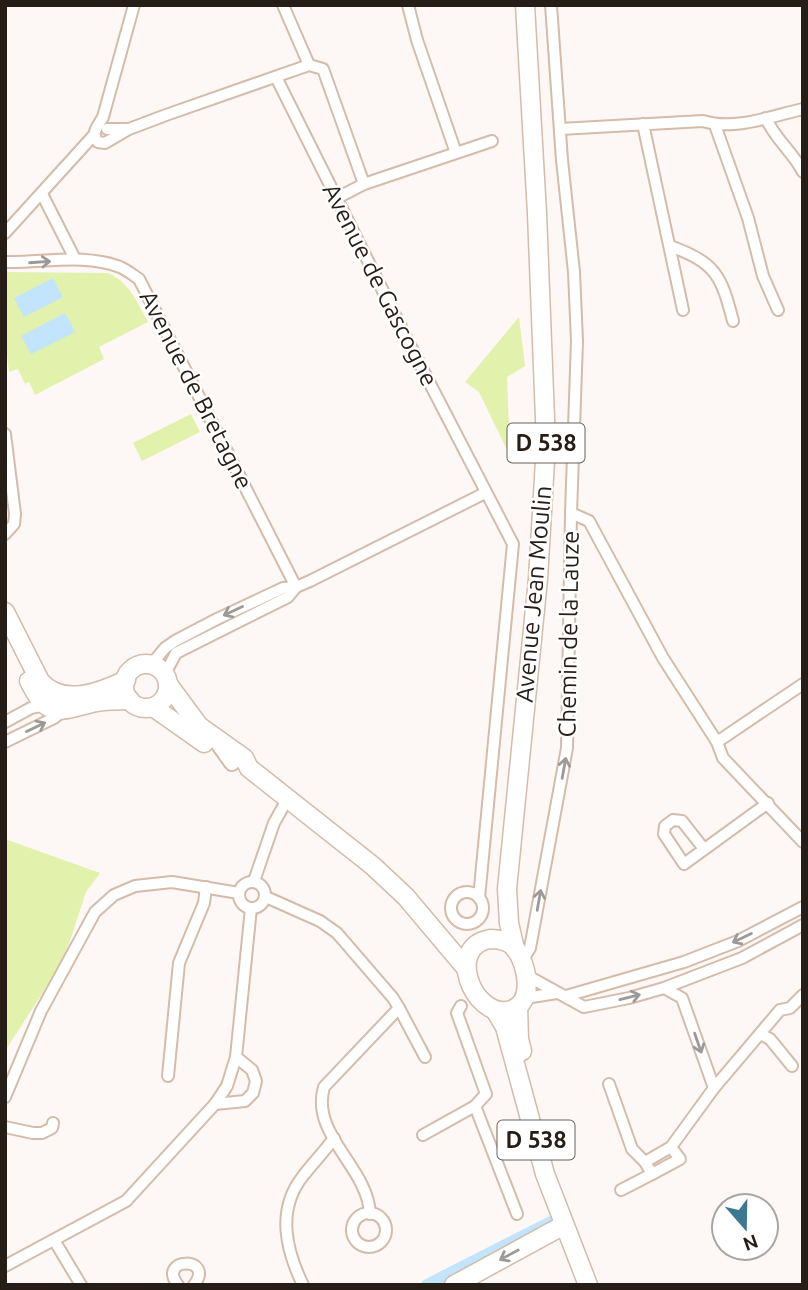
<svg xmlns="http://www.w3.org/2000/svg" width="808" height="1290" font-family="Ubuntu,sans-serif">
<rect width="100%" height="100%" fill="#fdf8f5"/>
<g fill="#e2f1ac">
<path d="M 5,272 L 108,273 C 130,283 137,302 148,322 L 99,347 L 104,359 L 35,395 L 29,382 L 25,384 L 18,369 L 9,372 L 5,340 Z"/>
<polygon points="519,317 525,366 507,377 510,456 479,392 465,382"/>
<polygon points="191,414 200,432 142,461 133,443"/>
<polygon points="5,839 100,873 86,892 69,944 54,975 5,1051"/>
</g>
<g fill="#c3e4fd">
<polygon points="53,278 63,297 24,317 14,298"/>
<polygon points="65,313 75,332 31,354 21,336"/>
</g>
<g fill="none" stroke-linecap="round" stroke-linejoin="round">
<polyline stroke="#c3e4fd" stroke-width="12" points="427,1285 551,1222"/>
<g stroke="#d3bcaa" stroke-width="14">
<g id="minor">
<path d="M 134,5 L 103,117 C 98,126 90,134 98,142 L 105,143 L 129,129 L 166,115 L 309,65 L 323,69 L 364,184"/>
<polyline points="283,5 309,65"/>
<polyline points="408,5 417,40 456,153"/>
<polyline points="276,77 412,349 513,544 479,898"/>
<path d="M 766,118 C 774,138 793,152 803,172"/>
<polyline points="643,124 683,310"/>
<polyline points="715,125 748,218 763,276 778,310"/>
<polyline points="107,129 126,129"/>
<path d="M 560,129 L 703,121 C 735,131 771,116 803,109"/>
<polyline points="42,194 75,259"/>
<polyline points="337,198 364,184 492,141"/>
<polyline points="5,233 93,136"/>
<path d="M 670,246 C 716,263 721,275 733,321"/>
<path d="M 5,262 C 42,263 85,253 120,267 C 127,270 133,275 139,279 L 296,587"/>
<polyline points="5,434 15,514 14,524 5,534"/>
<polyline points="571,513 589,521 663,658 717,742 723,758 803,842"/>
<polyline points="151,665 165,648 175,641 217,619 283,588 296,587 310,581 485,493"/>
<polyline points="165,674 176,653 288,597 296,587"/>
<polyline points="5,722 31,708 49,704"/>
<polyline points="5,742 54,718 64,710"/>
<polyline points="717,742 803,684"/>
<polyline points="704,849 682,821 673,820 665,826 664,834 684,864 768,803"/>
<polyline points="254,881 274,823 288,798"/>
<circle cx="252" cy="895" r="13"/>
<circle cx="467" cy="908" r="16"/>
<path d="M 266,897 L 320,921 L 337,933 L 393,998 L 399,1008 L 324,1087 C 310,1135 368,1167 370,1214"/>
<polyline points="521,963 530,948 567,748 571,513 577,341 574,272 562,160 551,5"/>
<polyline points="524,974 584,1007 629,998 664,988 742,958 803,925"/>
<polyline points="664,988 682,998 714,1088 780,1010 790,1008 803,995"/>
<polyline points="566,996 684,962 738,941 803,907"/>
<polyline points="525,998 557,993"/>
<polyline points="399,1008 425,1057"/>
<polyline points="760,1034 770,1039 792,1066"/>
<polyline points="168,1076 179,963 204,903 206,887"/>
<polyline points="609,1084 632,1149 645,1162 671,1147 714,1088"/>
<polyline points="5,1097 41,1011 95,912 114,895 135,886 172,882 239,893"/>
<polyline points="215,1104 245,1101 253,1093 256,1081 252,1070 236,1057"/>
<polyline points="475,1106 517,1214"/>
<polyline points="5,1127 33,1133 42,1133 52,1128 53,1123"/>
<polyline points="423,1135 475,1106 486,1094 457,1013 461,1006"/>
<polyline points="645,1162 652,1174 680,1159 671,1147"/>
<polyline points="621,1190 652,1174"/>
<circle cx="369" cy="1230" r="17"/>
<polyline points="54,1240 81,1285"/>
<polyline points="5,1266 126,1201 215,1104 227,1086 236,1057 251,908"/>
<path d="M 178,1285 C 156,1257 216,1256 194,1285"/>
<path d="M 303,1285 C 286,1250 276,1210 303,1176 C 313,1163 324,1152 334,1138"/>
</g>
</g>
<g stroke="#d3bcaa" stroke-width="18">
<polyline id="tertiary" points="217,742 232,763"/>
</g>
<g stroke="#d3bcaa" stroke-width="21">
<g id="primary">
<path d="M 5,612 L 40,681 C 62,707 99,693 126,680"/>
<circle cx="146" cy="686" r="22"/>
<path d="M 29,681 C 33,688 38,699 44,704 C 59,717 81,704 97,702 C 108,700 119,700 130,700"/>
<polyline points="168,684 199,726 244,758 249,768 373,866 406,897 465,967"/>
<polyline points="153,707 204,743"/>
<path d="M 490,939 C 499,939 509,941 515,948 C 528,965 536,1007 507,1011 C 473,1016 445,947 490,939 Z"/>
<polyline points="515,949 509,923 507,889 538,579 546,444 537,213 525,5"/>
<polyline points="518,1006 519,1039 522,1051"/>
<polyline points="495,1010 505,1027 545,1174 588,1285"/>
<polyline points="454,1285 564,1225"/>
</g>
</g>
<use href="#minor" stroke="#fff" stroke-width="10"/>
<use href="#tertiary" stroke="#fff" stroke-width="14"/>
<use href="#primary" stroke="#fff" stroke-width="18"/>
</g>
<defs><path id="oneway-shaft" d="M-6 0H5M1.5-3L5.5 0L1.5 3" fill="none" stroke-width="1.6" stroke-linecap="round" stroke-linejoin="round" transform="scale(1.75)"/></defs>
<g stroke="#9d9997">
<use href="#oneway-shaft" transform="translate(40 262) rotate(-4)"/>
<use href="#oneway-shaft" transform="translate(233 611) rotate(155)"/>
<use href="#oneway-shaft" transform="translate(36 727) rotate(-26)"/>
<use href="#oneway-shaft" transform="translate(564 768) rotate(-80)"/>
<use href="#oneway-shaft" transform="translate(539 900) rotate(-80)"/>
<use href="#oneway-shaft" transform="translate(742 938) rotate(154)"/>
<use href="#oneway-shaft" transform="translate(630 997) rotate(-14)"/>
<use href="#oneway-shaft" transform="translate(698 1043) rotate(71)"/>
<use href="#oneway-shaft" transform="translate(509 1255) rotate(152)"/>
</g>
<g text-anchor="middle" stroke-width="5" stroke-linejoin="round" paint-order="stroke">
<g fill="#fff" stroke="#67615d" stroke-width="2">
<rect x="507.5" y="423.5" width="77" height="39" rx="5"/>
<rect x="497.5" y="1120.5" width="77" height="39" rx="5"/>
</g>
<g font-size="23" font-weight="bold" fill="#261d17">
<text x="546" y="451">D 538</text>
<text x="536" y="1148">D 538</text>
</g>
<g font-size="24" fill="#261d17" stroke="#fff">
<text transform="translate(380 285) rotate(63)" y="8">Avenue de Gascogne</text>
<text transform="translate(196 390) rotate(63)" y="8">Avenue de Bretagne</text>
<text transform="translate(534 594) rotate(-85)" y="8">Avenue Jean Moulin</text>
<text transform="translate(569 634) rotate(-89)" y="8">Chemin de la Lauze</text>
</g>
</g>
<rect width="808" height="1290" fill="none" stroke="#261d17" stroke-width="14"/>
<g transform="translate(745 1227) rotate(160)"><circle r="33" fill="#ffffff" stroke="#a8a5a2" stroke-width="2"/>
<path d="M0-5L12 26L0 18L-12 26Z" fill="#3d7790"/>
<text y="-10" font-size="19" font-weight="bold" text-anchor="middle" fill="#261d17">N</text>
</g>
</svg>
